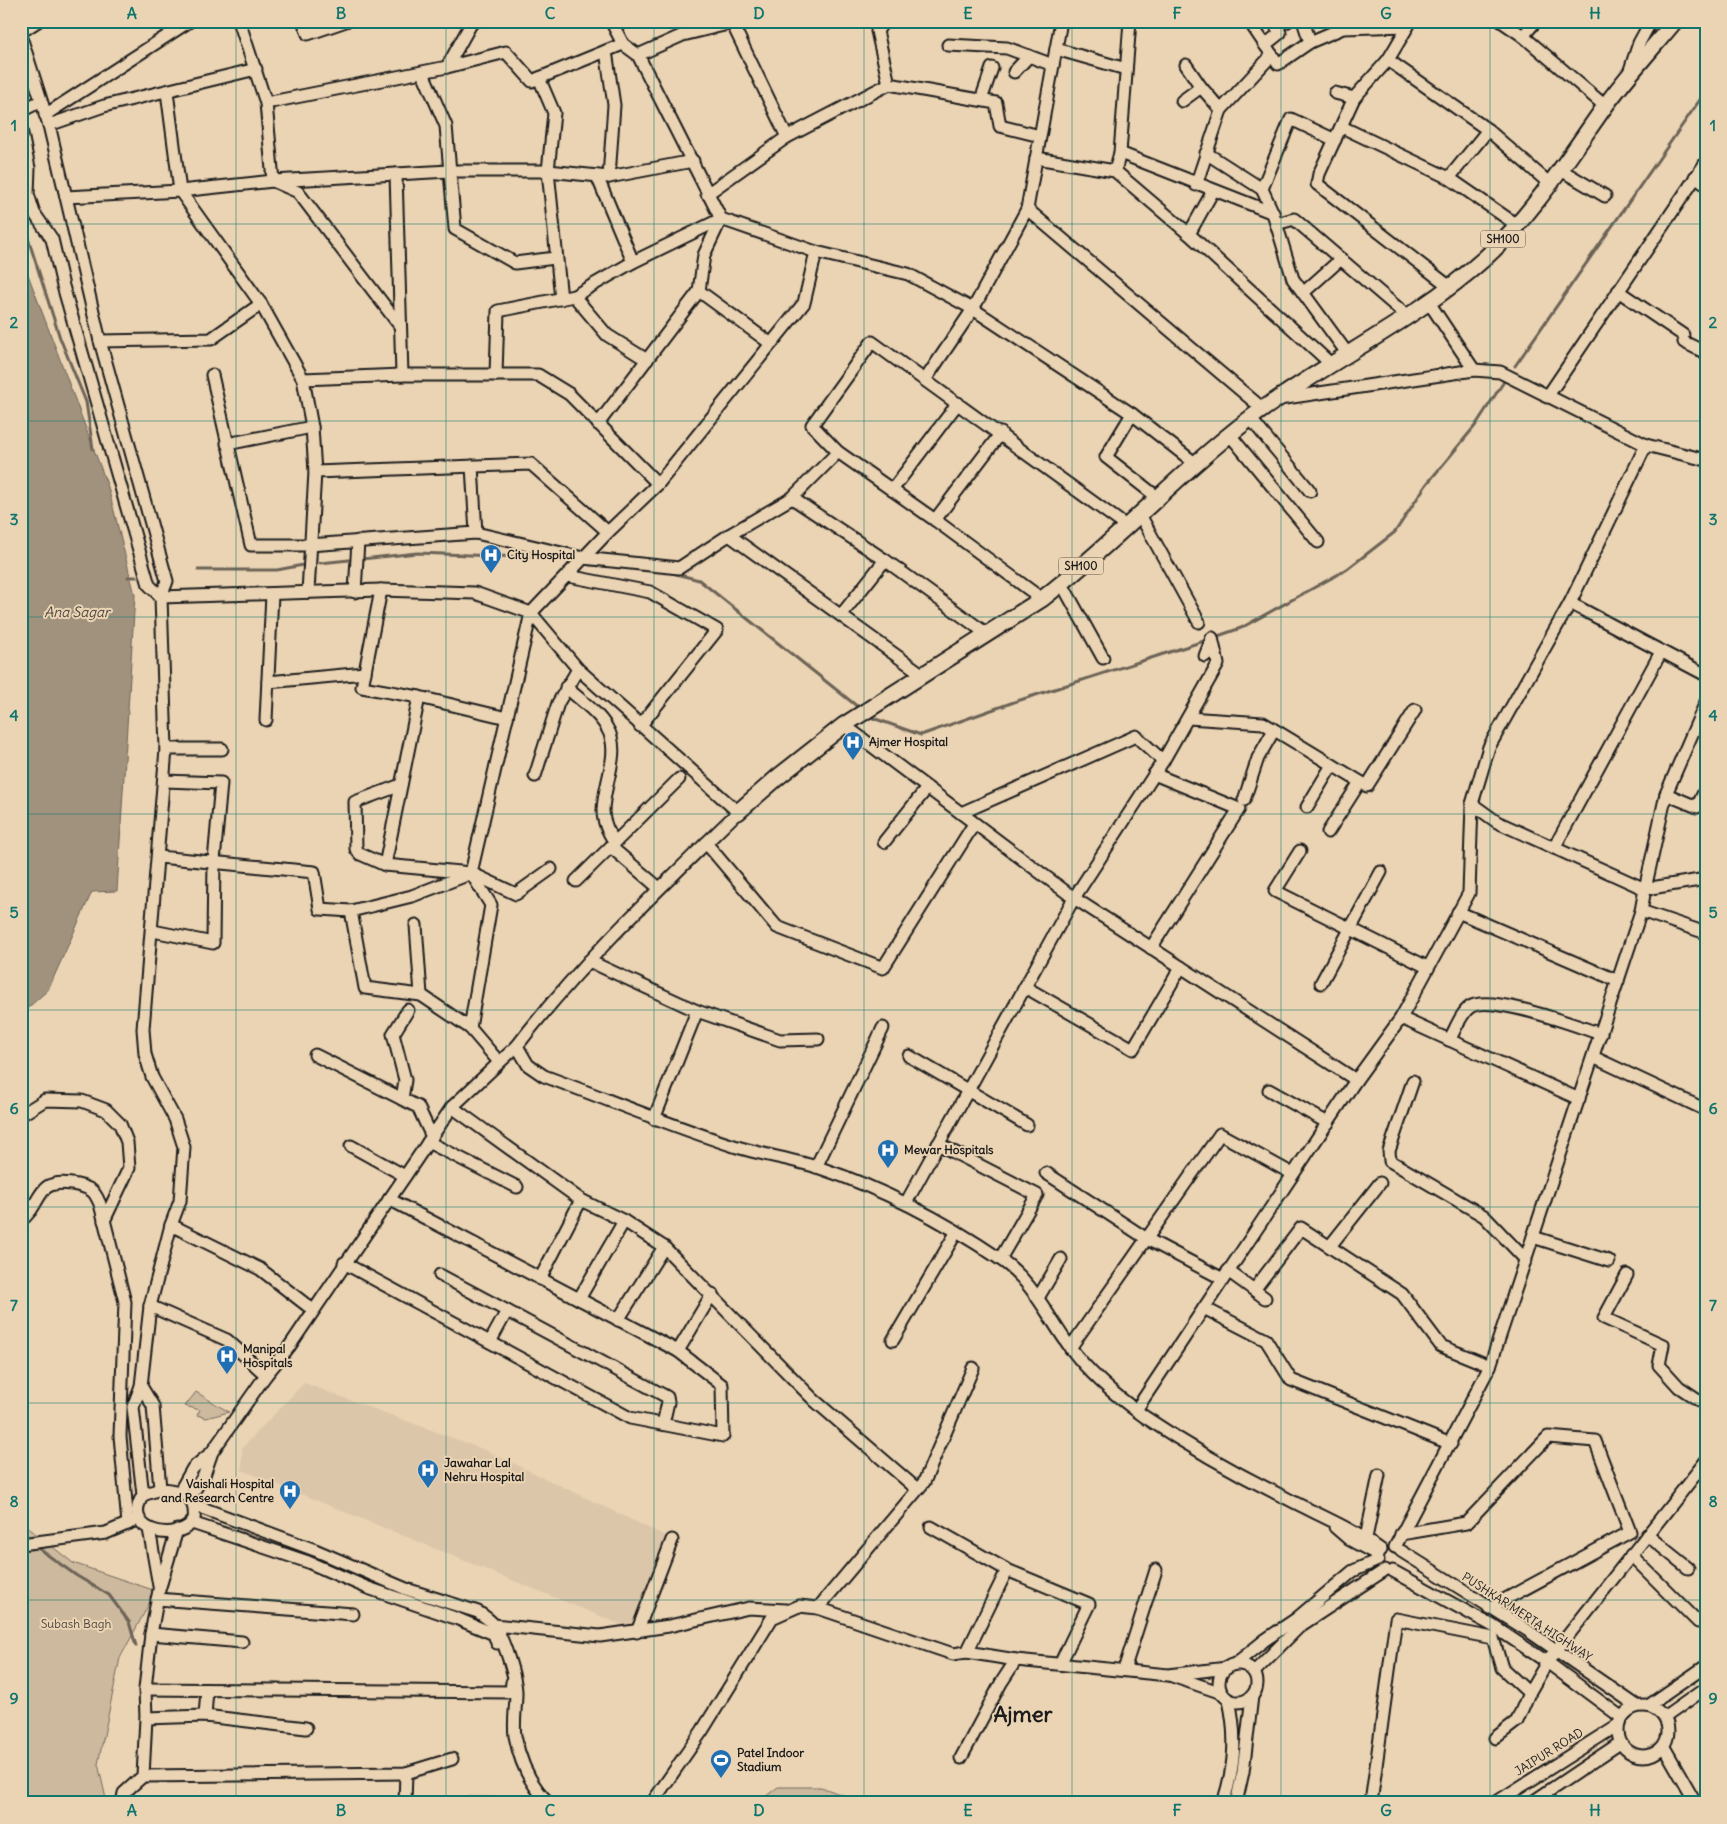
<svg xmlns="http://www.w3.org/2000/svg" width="1727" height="1824" font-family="Delius,sans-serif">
<rect width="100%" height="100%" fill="#ebd4b4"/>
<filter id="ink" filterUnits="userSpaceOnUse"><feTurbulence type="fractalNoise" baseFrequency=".02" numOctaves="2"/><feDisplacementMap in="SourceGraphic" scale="10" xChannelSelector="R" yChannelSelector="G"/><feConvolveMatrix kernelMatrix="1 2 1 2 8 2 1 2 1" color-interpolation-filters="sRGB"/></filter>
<g filter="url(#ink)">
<g fill="#dcc6a9">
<polygon points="304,1383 485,1450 670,1538 632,1629 242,1470 242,1448"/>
<polygon points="468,1795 501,1796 506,1803 468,1803"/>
</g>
<g fill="#cdb99e" stroke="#746a5d">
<polygon points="196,1392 229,1412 206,1418 197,1415 200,1410 185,1406"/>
<polygon points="21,1522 73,1563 156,1591 120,1658 98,1764 107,1803 21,1803"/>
<polygon points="778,1787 821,1787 864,1803 757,1803"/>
</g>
<polygon fill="#a1927e" stroke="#6c6357" points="21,256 108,487 135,595 117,891 92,892 48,990 21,1014"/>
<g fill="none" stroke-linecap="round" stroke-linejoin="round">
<g stroke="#6c6357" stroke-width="3">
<polyline points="21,202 26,232 60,338 86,402 93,449"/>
<polyline points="1515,366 1706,91"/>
<polyline points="362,559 417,553 553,558 574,562"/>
<polyline points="320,563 349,560"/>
<polyline points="590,565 601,565"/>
<polyline points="198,570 277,570 303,565"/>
<polyline points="669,572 699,580 858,707"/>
<polyline points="128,577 137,577"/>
<polyline points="1215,637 1241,628 1346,570 1395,532 1426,485 1475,426 1505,380"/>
<polyline points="873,718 921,735 1014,702 1207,640"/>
<polyline points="21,1534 28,1540"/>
<polyline points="35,1546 77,1576 109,1595 129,1622 136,1646"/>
</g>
<g stroke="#1c1c1c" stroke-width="15">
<g id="minor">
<polyline points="239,21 266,103 273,181 298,192 400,326"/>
<polyline points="303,21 308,34 346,21"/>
<polyline points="611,21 623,44 638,55 721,219 816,252 908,274 973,309 1132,414 1196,464"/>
<polyline points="884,21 877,31 889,84 996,103 1000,126 1040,136"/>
<polyline points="1249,21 1278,64 1310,42 1343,28 1408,26"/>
<polyline points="1303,21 1310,42"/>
<polyline points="1411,21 1388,60 1354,98 1319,174 1317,184 1450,287"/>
<polyline points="1501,21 1523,36 1605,106"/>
<polyline points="21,32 38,21"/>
<polyline points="1523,36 1536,21"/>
<polyline points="21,37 49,125 100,341 167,581 161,597 166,749 143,1029 145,1054 152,1077 175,1119 184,1147 180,1201 171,1225 150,1306 141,1386 133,1407 143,1495"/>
<polyline points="948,45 1007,48 1053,65"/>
<polyline points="1265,45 1280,33 1276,26 1288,21"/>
<polyline points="1056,49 1126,69"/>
<polyline points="606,51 614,105 609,177"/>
<polyline points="638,55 683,35 732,23 787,137"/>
<polyline points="1388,60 1488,130 1550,184"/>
<polyline points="1186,65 1201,87 1221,110 1272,55"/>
<polyline points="447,67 506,52 532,81 623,44"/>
<polyline points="1630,70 1639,43 1651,21"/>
<polyline points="1014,72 1029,56"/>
<polyline points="423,73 446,126 455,229 515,263 555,258"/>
<polyline points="539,78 554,113 548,171 561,299"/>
<polyline points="167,92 180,191 261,304 303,379 312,427 315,472 308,592"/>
<polyline points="1335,93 1354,98"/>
<polyline points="981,100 992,68"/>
<polyline points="1182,101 1201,87"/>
<polyline points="266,103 447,67 472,22 476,21"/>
<polyline points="21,111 41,101"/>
<polyline points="45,115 190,21"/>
<polyline points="49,125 104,106 256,69"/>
<polyline points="1342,127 1449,178 1517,225"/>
<path d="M 21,129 L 29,168 L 28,194 L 34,213 L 52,239 L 63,286 L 149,585 L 161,597 L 381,590 L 475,593 L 531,613 L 578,669 L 738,812 C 661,887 582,961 517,1046 L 528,1065 L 544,1076 C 607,1099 669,1125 734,1146 C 762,1155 792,1159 820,1168 C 883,1189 944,1221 1000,1259 C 1032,1280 1048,1317 1070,1347 C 1090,1375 1117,1397 1145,1417 C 1191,1448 1237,1474 1286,1498 C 1318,1515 1352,1528 1381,1550"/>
<polyline points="1335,140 1291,119 1262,189 1273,213 1293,279 1347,353"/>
<polyline points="1120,153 1273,213"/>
<polyline points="1206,153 1262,189"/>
<polyline points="1036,158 1115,171 1189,234 1331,364"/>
<polyline points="1561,170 1605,196"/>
<polyline points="1115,171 1120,153 1130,21"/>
<polyline points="396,174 402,375"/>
<polyline points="597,176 633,262"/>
<polyline points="1695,177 1706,185"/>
<polyline points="1449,178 1488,130"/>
<polyline points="1196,185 1221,110"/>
<polyline points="707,194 787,137 889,84"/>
<polyline points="66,197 180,191 273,181 449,171 548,171 609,177 693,161"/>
<polyline points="1027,209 1263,409"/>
<polyline points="1276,224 1294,219 1406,315"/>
<polyline points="1189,234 1213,191"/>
<polyline points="699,291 704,255 721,219"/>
<polyline points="1618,291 1683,335"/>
<polyline points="1303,293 1341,259"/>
<polyline points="574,296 607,335 647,360"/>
<polyline points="1428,301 1474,370"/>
<polyline points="100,341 211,339 261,304"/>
<polyline points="1684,342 1706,353"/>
<polyline points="212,375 251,545 309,545 476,533 583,558 679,568 729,535 792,498 838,452"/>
<polyline points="496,375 498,311 574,296 633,262 721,219"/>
<polyline points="303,379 402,375 538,375 569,394 658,484"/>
<polyline points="925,380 973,309 1027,209 1061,21"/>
<polyline points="1547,397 1706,162"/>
<polyline points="1279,399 1474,370 1500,372 1646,445 1706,460"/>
<polyline points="1132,414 1106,457 1157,497"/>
<polyline points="1250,418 1310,491"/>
<polyline points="598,424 699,291 770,343"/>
<polyline points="1230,435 1318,542"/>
<polyline points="227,444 312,427"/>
<polyline points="472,466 476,533"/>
<polyline points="315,472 531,464 608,532"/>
<polyline points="892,490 958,403"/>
<polyline points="792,498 885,560 987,634"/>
<polyline points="1139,513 1199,622"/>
<polyline points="935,520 1001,433"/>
<polyline points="729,535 922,674"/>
<polyline points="568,576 650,592 717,630 640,726"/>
<polyline points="1062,584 1103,658"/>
<polyline points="381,590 362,687 419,697 385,865 471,873 516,894 551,869"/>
<polyline points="355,592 358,541"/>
<polyline points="1042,599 935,520 838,452 812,425 872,342 1126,526"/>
<polyline points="1570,603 1706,675"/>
<polyline points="842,614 885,560"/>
<polyline points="1205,656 1212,638"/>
<polyline points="268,682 365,673"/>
<path d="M 566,687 C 580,700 598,712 607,728 C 622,752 603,785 603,811 C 603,823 609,833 615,843"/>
<polyline points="419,697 507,718"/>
<polyline points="1706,702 1666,794 1645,889 1706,879"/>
<polyline points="1188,718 1263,723 1367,786 1415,710"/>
<polyline points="266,720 272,594"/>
<polyline points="844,725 1074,898 1356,1080"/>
<polyline points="166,749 222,749"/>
<polyline points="535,776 558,703 578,669"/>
<polyline points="1666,794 1697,807 1706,788"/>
<polyline points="1244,800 1258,758 1274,730"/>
<polyline points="1307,807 1332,765"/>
<polyline points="961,813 1136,736 1163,761"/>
<polyline points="1328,832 1360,782"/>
<polyline points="884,842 927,788"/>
<polyline points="706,843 777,927 883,968 974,824"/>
<polyline points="611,847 659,888"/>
<polyline points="1554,848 1661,652"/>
<polyline points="1300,851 1275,891 1427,967"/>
<polyline points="159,857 314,872 320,909 351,911"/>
<polyline points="385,865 360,854 356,849 355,802 401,785"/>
<polyline points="467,875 412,896 351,911 365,988 421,995 470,1028 499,1062"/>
<polyline points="576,881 679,779"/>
<polyline points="1641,911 1706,933"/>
<polyline points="1458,912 1618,981"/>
<polyline points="416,925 421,995"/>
<polyline points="153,931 213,943 214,861 221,783 164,781"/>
<polyline points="1151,948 1239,809 1154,774"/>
<polyline points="589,961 697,1011"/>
<polyline points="1321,983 1381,872"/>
<polyline points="1025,987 1133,1049 1181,967"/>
<polyline points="1401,1018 1579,1099"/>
<polyline points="470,1028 491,905 471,873 531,613 608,532 658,484 804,303 816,252"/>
<path d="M 1449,1040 C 1455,1031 1460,1014 1470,1007 C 1490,993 1576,1026 1601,1034"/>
<polyline points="315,1055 418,1107 432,1137"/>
<polyline points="909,1056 1027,1125"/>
<polyline points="1593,1057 1706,1110"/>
<polyline points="1413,1081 1389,1151 1390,1161 1484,1216 1526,1260"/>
<polyline points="1269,1090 1328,1123"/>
<polyline points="402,1099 405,1080 393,1034 408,1010"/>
<polyline points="452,1107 581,1200 624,1221 664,1247 814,1400 917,1489"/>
<polyline points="21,1115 45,1100 82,1101 106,1110 120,1124 127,1142 129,1168 104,1221"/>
<polyline points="654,1119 697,1011 780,1040 818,1039"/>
<polyline points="428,1142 517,1187"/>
<polyline points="938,1144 1037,1195 1000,1259"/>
<polyline points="351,1146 405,1176"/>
<polyline points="816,1167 883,1028"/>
<polyline points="1046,1173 1147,1239 1223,1279"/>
<polyline points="906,1203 1074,898 1163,761 1218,664 1212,638"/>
<path d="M 21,1220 C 34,1212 38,1193 47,1187 C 58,1180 82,1184 92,1191 C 96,1194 98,1200 100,1204 L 125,1302 L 120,1436 L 128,1524"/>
<polyline points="171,1225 260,1269 313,1310"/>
<polyline points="1533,1237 1609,1261"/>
<polyline points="1330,1246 1380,1183"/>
<polyline points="344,1263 630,1418 723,1436 722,1385 678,1351 389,1199"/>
<polyline points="1228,1271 1265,1298"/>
<polyline points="440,1275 667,1397 668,1402 663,1424"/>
<polyline points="1627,1275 1604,1318 1663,1345 1659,1365 1679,1387 1706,1405"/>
<polyline points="540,1279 581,1200"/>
<polyline points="1254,1290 1301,1228 1402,1294 1441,1346 1490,1366"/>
<polyline points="1038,1298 1061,1259"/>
<polyline points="579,1299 624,1221"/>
<polyline points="150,1306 227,1340 266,1375"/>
<polyline points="1204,1308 1266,1340 1291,1380 1451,1444"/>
<polyline points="618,1320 664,1247"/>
<polyline points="893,1340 956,1233"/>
<polyline points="490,1342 507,1311"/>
<polyline points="1070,1348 1220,1134 1293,1174"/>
<polyline points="678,1351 712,1294"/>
<polyline points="141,1386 153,1406 160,1489"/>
<polyline points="1136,1410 1356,1080 1401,1018 1469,893 1472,804"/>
<path d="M 160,1489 C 180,1490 197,1495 194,1519 C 181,1544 119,1533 143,1495 Z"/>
<polyline points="180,1491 193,1468 211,1453"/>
<polyline points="190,1497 204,1475 212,1452 266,1375 289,1347 452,1107 517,1046"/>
<path d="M 194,1505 L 315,1550 L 406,1589 L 478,1612 C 484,1616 489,1619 493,1624 C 503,1636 516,1678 516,1693 C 516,1707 513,1722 515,1736 C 520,1762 530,1785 549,1803"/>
<polyline points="192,1523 308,1562 368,1588 458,1619 494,1634 497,1643"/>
<polyline points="931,1527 1007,1570"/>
<polyline points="1335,1527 1350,1540 1378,1555"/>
<polyline points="149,1529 159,1586"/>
<polyline points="1401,1534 1466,1523 1548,1437 1595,1441 1630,1532 1489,1608"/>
<polyline points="1647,1535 1688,1568"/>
<polyline points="1366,1538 1379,1475"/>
<polyline points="21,1544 106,1533 134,1521"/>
<polyline points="1395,1547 1490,1366 1641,911 1645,889 1497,822 1472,804 1489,747 1570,603 1646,445"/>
<polyline points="1401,1551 1527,1630 1637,1706"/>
<polyline points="1631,1555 1698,1622"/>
<polyline points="1393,1571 1493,1626 1547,1662 1621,1717"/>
<polyline points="157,1599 353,1614"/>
<polyline points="818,1608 924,1482 973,1368"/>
<polyline points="494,1625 600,1636 669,1626 749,1608 786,1610"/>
<polyline points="637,1632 672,1540"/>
<polyline points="151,1634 242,1642"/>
<polyline points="967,1652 1007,1570 1089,1604 1060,1664"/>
<polyline points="1235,1664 1265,1640 1296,1619 1353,1571 1378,1560"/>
<circle cx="1238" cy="1683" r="19"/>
<polyline points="1124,1670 1156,1570"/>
<polyline points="1254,1672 1300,1626 1385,1570"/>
<polyline points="1172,1676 1222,1693"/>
<polyline points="145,1689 511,1692 512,1682"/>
<polyline points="1529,1693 1547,1662 1706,1461"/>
<circle cx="1643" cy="1731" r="25"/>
<polyline points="1648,1706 1706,1666"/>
<polyline points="205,1716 207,1690"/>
<polyline points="1665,1717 1706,1688"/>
<polyline points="146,1718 205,1716 306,1728"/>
<polyline points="1664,1747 1696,1803"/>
<polyline points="961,1758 1001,1683 1016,1660"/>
<polyline points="143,1776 406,1773 452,1759"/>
<polyline points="122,1803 124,1793 143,1776 146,1718 145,1689 151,1634 159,1590 177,1530"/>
<polyline points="405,1803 406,1773"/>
<polyline points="652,1803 702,1731 772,1618 799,1606 818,1608 953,1654 967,1652 1016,1660 1168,1675 1227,1668"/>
<path d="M 1223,1803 C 1235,1767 1237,1736 1229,1700"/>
<polyline points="1236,1803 1243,1772 1252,1696"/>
<polyline points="1371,1803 1396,1619 1493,1638 1502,1668 1529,1693 1517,1721 1495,1738"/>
<polyline points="1495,1803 1618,1725"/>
<polyline points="1531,1803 1620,1743"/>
</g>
</g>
<g stroke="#1c1c1c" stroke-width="19">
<path id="major" d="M 738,812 L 778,777 L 844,725 L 1042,599 C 1115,543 1178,473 1252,417 C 1327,361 1415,321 1485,258 C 1532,215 1567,160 1603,109 C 1625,78 1651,50 1675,21"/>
</g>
<use href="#minor" stroke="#ebd4b4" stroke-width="11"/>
<use href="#major" stroke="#ebd4b4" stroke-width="15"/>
</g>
</g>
<path fill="none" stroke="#0f766e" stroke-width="1" stroke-opacity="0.55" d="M 236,21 L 236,1803M 446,21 L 446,1803M 654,21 L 654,1803M 864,21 L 864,1803M 1072,21 L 1072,1803M 1281,21 L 1281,1803M 1490,21 L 1490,1803M 21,224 L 1706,224M 21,421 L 1706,421M 21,617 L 1706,617M 21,814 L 1706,814M 21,1010 L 1706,1010M 21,1207 L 1706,1207M 21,1403 L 1706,1403M 21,1600 L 1706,1600"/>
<defs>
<g id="hospital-pin" transform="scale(1.125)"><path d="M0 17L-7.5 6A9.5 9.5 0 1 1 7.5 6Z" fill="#1f6fb2" stroke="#ebd4b4"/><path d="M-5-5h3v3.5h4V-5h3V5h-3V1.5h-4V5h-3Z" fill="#fff"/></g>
<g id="stadium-pin" transform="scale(1.125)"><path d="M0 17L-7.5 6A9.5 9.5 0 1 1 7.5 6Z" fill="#1f6fb2" stroke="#ebd4b4"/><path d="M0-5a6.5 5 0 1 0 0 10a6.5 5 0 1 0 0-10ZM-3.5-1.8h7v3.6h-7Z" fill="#fff"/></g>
</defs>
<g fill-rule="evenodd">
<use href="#hospital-pin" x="491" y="555"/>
<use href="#hospital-pin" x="853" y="742"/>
<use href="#hospital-pin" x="888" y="1150"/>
<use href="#hospital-pin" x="227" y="1356"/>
<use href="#hospital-pin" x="428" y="1470"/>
<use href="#hospital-pin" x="290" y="1491"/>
<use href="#stadium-pin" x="721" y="1760"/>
</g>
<g text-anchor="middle" stroke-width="4" stroke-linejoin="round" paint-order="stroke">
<g fill="#ebd4b4" stroke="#5a534a" stroke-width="1">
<rect x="1480.5" y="230.5" width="45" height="17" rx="4"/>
<rect x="1058.5" y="557.5" width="45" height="17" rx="4"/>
</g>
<g font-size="11" font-weight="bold" fill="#1c1c1c">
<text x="1503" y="243">SH100</text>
<text x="1081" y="570">SH100</text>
</g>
<g font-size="12" font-weight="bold" fill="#1c1c1c" stroke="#ebd4b4" text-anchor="start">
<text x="507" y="559">City Hospital</text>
<text x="869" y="746">Ajmer Hospital</text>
<text x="904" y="1154">Mewar Hospitals</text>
<text x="243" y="1353">Manipal<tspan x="243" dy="14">Hospitals</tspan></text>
<text x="444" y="1467">Jawahar Lal<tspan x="444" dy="14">Nehru Hospital</tspan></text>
<text x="274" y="1488" text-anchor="end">Vaishali Hospital<tspan x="274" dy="14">and Research Centre</tspan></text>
<text x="737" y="1757">Patel Indoor<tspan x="737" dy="14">Stadium</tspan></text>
</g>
<g font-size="12" fill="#1c1c1c" stroke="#ebd4b4">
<text transform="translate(1527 1617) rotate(33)" y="4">PUSHKAR MERTA HIGHWAY</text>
<text transform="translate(1549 1752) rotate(-32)" y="4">JAIPUR ROAD</text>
</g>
<g font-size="12" fill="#48433c" stroke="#ebd4b4">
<text x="76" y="1628">Subash Bagh</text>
</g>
<g font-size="14" font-style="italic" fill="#4b453e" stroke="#ebd4b4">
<text x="77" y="617">Ana Sagar</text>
</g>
<g font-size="22" font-weight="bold" fill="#1c1c1c" stroke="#ebd4b4">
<text x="1023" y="1722">Ajmer</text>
</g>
</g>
<rect width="1727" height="1824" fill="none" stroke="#ebd4b4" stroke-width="55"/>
<rect x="28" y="28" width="1672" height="1768" fill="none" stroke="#0f766e" stroke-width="2"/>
<g font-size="16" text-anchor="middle" font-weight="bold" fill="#0f766e">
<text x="132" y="19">A</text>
<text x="341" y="19">B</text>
<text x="550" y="19">C</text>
<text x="759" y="19">D</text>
<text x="968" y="19">E</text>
<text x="1177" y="19">F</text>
<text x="1386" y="19">G</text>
<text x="1595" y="19">H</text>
<text x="14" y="131">1</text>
<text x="1713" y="131">1</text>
<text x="14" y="328">2</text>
<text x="1713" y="328">2</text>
<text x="14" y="525">3</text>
<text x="1713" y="525">3</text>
<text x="14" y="721">4</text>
<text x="1713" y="721">4</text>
<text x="14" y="918">5</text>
<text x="1713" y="918">5</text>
<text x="14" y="1114">6</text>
<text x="1713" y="1114">6</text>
<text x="14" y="1311">7</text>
<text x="1713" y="1311">7</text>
<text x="14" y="1507">8</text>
<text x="1713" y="1507">8</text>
<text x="14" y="1704">9</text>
<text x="1713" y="1704">9</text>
<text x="132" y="1816">A</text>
<text x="341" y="1816">B</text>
<text x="550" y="1816">C</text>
<text x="759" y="1816">D</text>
<text x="968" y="1816">E</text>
<text x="1177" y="1816">F</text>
<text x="1386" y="1816">G</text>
<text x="1595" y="1816">H</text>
</g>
</svg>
